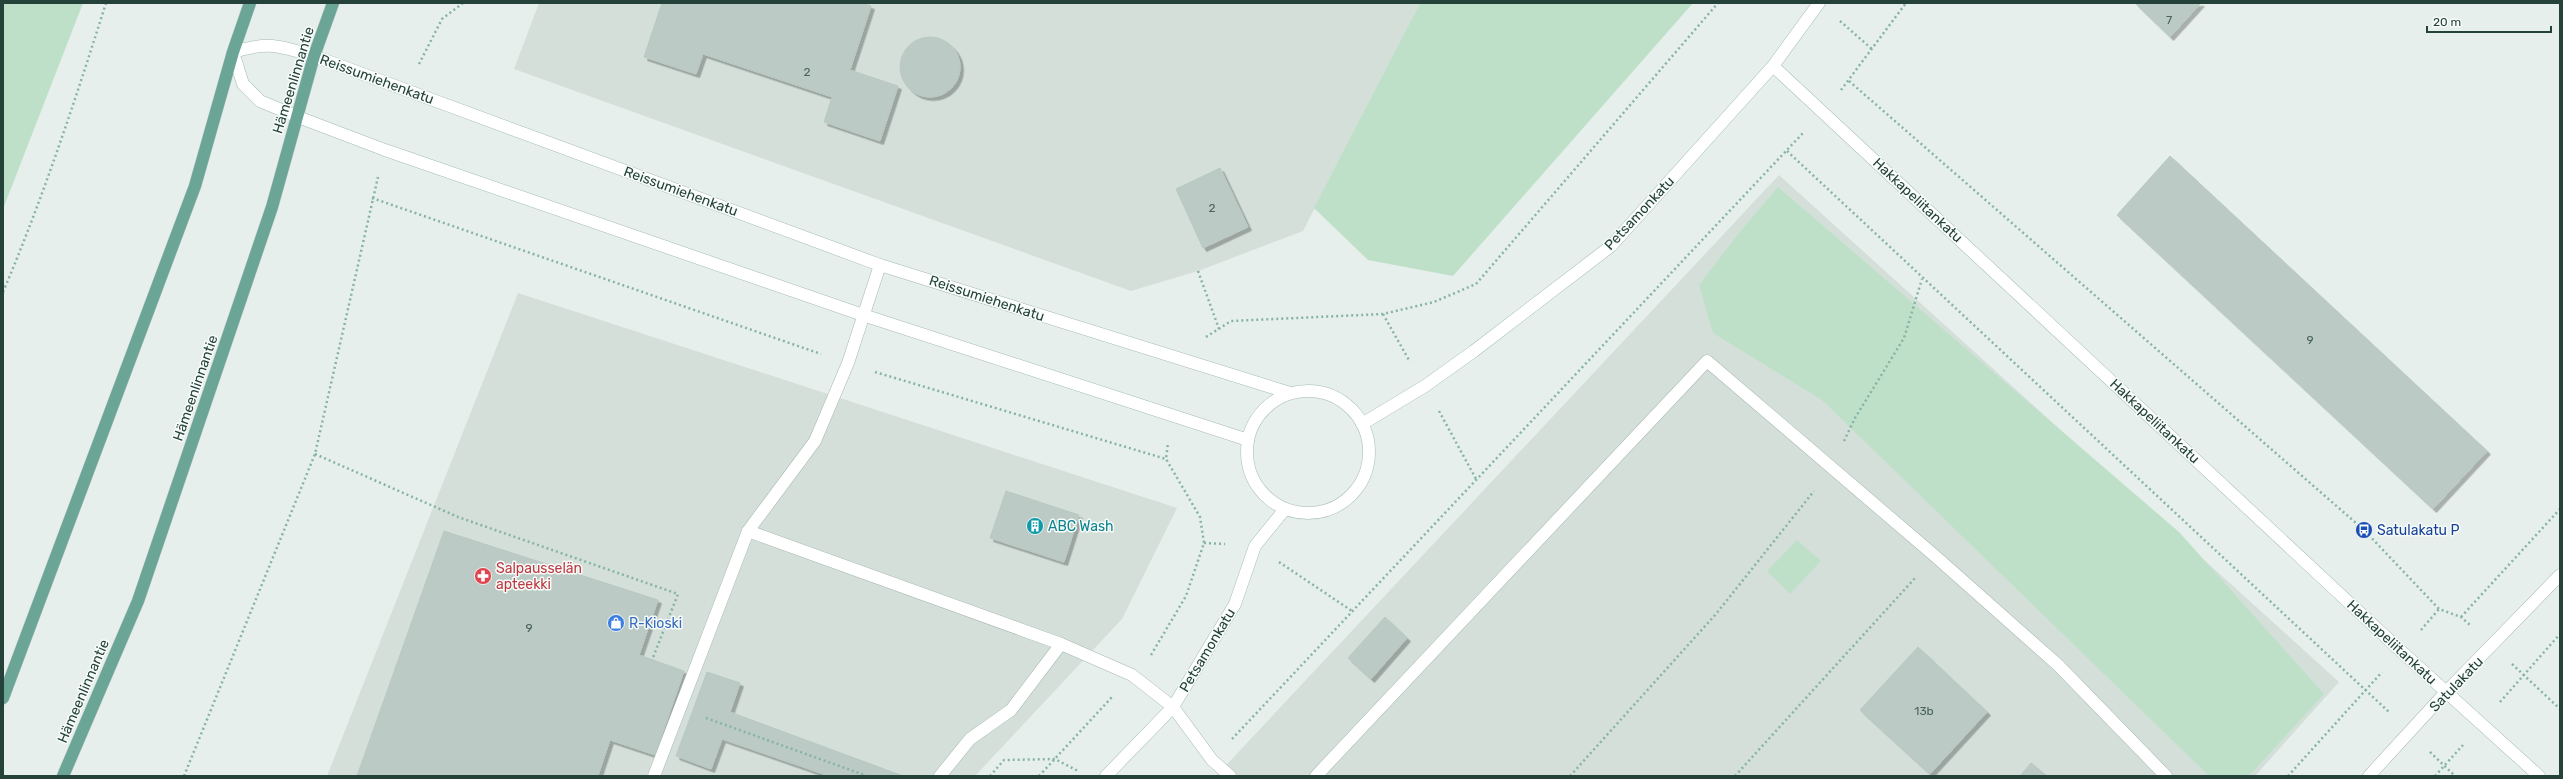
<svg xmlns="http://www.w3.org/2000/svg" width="2563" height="779" font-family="Rubik,sans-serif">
<defs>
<filter id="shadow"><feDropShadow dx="3.5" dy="3.5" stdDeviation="0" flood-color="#0004"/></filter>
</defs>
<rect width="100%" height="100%" fill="#e6efeb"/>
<g fill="#d4dfda">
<polygon points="539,3 1420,3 1303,231 1198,271 1131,291 514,69"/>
<polygon points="1779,175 2339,682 2255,776 1216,776"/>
<polygon points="518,293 1177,508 1122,619 975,776 327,776"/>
</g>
<g fill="#bfe0c8">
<polygon points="3,3 83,3 3,209"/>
<polygon points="1420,3 1693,3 1453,276 1368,260 1314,208"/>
<polygon points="1778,187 2179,532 2324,694 2249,776 2209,776 1822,400 1713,333 1699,285 1738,234"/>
<polygon points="1797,540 1821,561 1790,594 1767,571"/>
</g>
<g fill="#bbcac4" stroke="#b8c9c2" filter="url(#shadow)">
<polygon points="662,3 862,3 871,6 850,70 898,86 880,141 824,122 832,97 703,54 696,74 644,57"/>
<polygon points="2135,3 2201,3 2170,37"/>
<circle cx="930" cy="67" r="30"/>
<polygon points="2170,156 2487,451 2433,509 2117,215"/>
<polygon points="1220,168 1248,227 1203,248 1176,189"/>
<polygon points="1006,491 1079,515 1064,562 990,538"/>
<polygon points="444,531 658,600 639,655 684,671 655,755 610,740 598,776 357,776"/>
<polygon points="1385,617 1407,638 1371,679 1348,658"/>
<polygon points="1918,647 1987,712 1930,774 1860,710"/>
<polygon points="707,672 740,683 730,712 903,776 829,776 722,739 711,769 676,756"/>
<polygon points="2031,763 2047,776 2020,776"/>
</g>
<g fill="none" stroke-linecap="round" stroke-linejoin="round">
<g stroke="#a8b8b2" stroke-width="13">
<g id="lane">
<polyline points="748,531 1061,644 1132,675 1173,707 1212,760 1230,776"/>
<polyline points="654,776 748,531 815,441 848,363 880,265"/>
<polyline points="940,776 970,739 1011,710 1061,644"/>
<polyline points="1316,776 1707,361 1935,556 2058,665 2166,776"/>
</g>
</g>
<g stroke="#a8b8b2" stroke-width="13">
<polyline id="street" points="2369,776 2446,692 2560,575"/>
</g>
<g stroke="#a4bbb3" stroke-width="13">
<g id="secondary">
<polyline points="1773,66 2402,652 2539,776"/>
<circle cx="1308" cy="452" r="61"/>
<polyline points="1362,424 1425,386 1474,351 1611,246 1773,66 1819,3"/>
<path d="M 1248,440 L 863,315 L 385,150 L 298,117 L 260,101 L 243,84 L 233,52 C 270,41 278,46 314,56 L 880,265 L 1290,393"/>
<polyline points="1106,776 1173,707 1235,604 1255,546 1285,509"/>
</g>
</g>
<g stroke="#c2cac8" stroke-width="13">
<g id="primary">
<polyline points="3,698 195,186 233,52 250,3"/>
<polyline points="63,776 138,601 272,207 314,56 333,3"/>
</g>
</g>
<g stroke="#86b3a5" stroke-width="2.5" stroke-dasharray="2 3" stroke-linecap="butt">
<polyline points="1840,21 1873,50"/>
<polyline points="419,64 442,19 463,3"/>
<polyline points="1849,81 2364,530 2439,609 2461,617 2470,625"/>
<polyline points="1841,90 1906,3"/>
<polyline points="1787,151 2389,712"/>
<polyline points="372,198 821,354"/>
<polyline points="1198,271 1219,329"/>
<path d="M 3,292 C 43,198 75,101 106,3"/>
<polyline points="1383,314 1410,362"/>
<polyline points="1206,337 1231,321 1383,314 1434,302 1476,284 1718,3"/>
<polyline points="875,372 1166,459"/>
<polyline points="1439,411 1476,479"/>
<polyline points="1844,441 1855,418 1904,338 1922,279"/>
<polyline points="315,454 458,517 678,594 652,660"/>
<polyline points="1204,543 1225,544"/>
<polyline points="1279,562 1352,611"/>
<polyline points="2461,617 2560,509"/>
<polyline points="2421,630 2439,609"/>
<polyline points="1151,655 1186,596 1204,543 1200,517 1166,459 1168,443"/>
<polyline points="2512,664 2560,709"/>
<polyline points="2500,702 2560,634"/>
<polyline points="706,718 867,776"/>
<polyline points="1232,739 1803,133"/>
<polyline points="2430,752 2455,776"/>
<polyline points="184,776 315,454 378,177"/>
<polyline points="990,776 1004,760 1055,759 1078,771"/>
<polyline points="1039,776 1112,697"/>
<polyline points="1570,776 1716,614 1814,491"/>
<polyline points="1735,776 1916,577"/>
<polyline points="2288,776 2382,672"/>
<polyline points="2435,776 2463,745"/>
</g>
<use href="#lane" stroke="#fff" stroke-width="12"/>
<use href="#street" stroke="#fff" stroke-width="12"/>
<use href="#secondary" stroke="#fff" stroke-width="12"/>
<use href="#primary" stroke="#6aa596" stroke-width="12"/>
</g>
<defs>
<g id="building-disc" transform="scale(0.9)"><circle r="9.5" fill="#0f9aa8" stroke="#f7fbf9"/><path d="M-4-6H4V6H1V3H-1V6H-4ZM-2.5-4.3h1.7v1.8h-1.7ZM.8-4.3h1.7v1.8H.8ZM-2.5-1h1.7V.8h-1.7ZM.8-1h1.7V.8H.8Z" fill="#fff"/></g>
<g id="bus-disc" transform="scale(0.9)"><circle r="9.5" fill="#1a4fb4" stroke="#f7fbf9"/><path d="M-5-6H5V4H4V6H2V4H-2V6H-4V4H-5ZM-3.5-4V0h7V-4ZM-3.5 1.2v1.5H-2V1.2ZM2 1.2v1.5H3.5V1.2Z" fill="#fff"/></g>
<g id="pharmacy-disc" transform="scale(0.9)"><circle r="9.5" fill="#e0444e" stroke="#f7fbf9"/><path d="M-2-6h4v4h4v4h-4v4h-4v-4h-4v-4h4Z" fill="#fff"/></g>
<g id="shop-disc" transform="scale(0.9)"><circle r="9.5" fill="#3f7fe0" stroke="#f7fbf9"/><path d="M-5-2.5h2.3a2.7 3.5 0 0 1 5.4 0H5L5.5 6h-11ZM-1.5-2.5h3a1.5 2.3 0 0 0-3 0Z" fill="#fff"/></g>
</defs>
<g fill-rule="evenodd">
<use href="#building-disc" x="1035" y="526"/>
<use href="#bus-disc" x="2364" y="530"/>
<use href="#pharmacy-disc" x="483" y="576"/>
<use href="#shop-disc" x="616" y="623"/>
</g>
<g text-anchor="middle" stroke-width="3" stroke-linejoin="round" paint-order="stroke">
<g font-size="12" fill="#4a645c">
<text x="2169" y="24">7</text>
<text x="807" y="76">2</text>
<text x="1212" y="212">2</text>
<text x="2310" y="344">9</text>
<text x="529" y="632">9</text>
<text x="1924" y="715">13b</text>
</g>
<g font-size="14" fill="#24423a" stroke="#f7fbf9">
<text transform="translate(377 79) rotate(20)" y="5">Reissumiehenkatu</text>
<text transform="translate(293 80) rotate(-73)" y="5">Hämeenlinnantie</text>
<text transform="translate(681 191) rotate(20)" y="5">Reissumiehenkatu</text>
<text transform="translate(1918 200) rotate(43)" y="5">Hakkapeliitankatu</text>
<text transform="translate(1639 213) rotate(-47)" y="5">Petsamonkatu</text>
<text transform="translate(987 298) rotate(18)" y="5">Reissumiehenkatu</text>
<text transform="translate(195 388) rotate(-71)" y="5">Hämeenlinnantie</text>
<text transform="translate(2155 421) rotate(43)" y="5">Hakkapeliitankatu</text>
<text transform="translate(2392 642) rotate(43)" y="5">Hakkapeliitankatu</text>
<text transform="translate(1207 650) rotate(-59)" y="5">Petsamonkatu</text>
<text transform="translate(2456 684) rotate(-46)" y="5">Satulakatu</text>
<text transform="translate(83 691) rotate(-67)" y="5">Hämeenlinnantie</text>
</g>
<g font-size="14" fill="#0d838f" stroke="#f7fbf9" text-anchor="start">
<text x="1048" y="531">ABC Wash</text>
</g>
<g font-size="14" fill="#164399" stroke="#f7fbf9" text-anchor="start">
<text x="2377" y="535">Satulakatu P</text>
</g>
<g font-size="14" fill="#be3a42" stroke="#f7fbf9" text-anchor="start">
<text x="496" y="573">Salpausselän<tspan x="496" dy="16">apteekki</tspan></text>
</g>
<g font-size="14" fill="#366cbe" stroke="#f7fbf9" text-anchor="start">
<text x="629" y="628">R-Kioski</text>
</g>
</g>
<rect width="2563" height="779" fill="none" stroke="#24423a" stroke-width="8"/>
<path d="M2427 26v6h124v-6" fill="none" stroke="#24423a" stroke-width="2"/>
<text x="2433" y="26" font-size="12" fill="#24423a" stroke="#f7fbf9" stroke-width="3" paint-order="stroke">20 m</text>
</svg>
